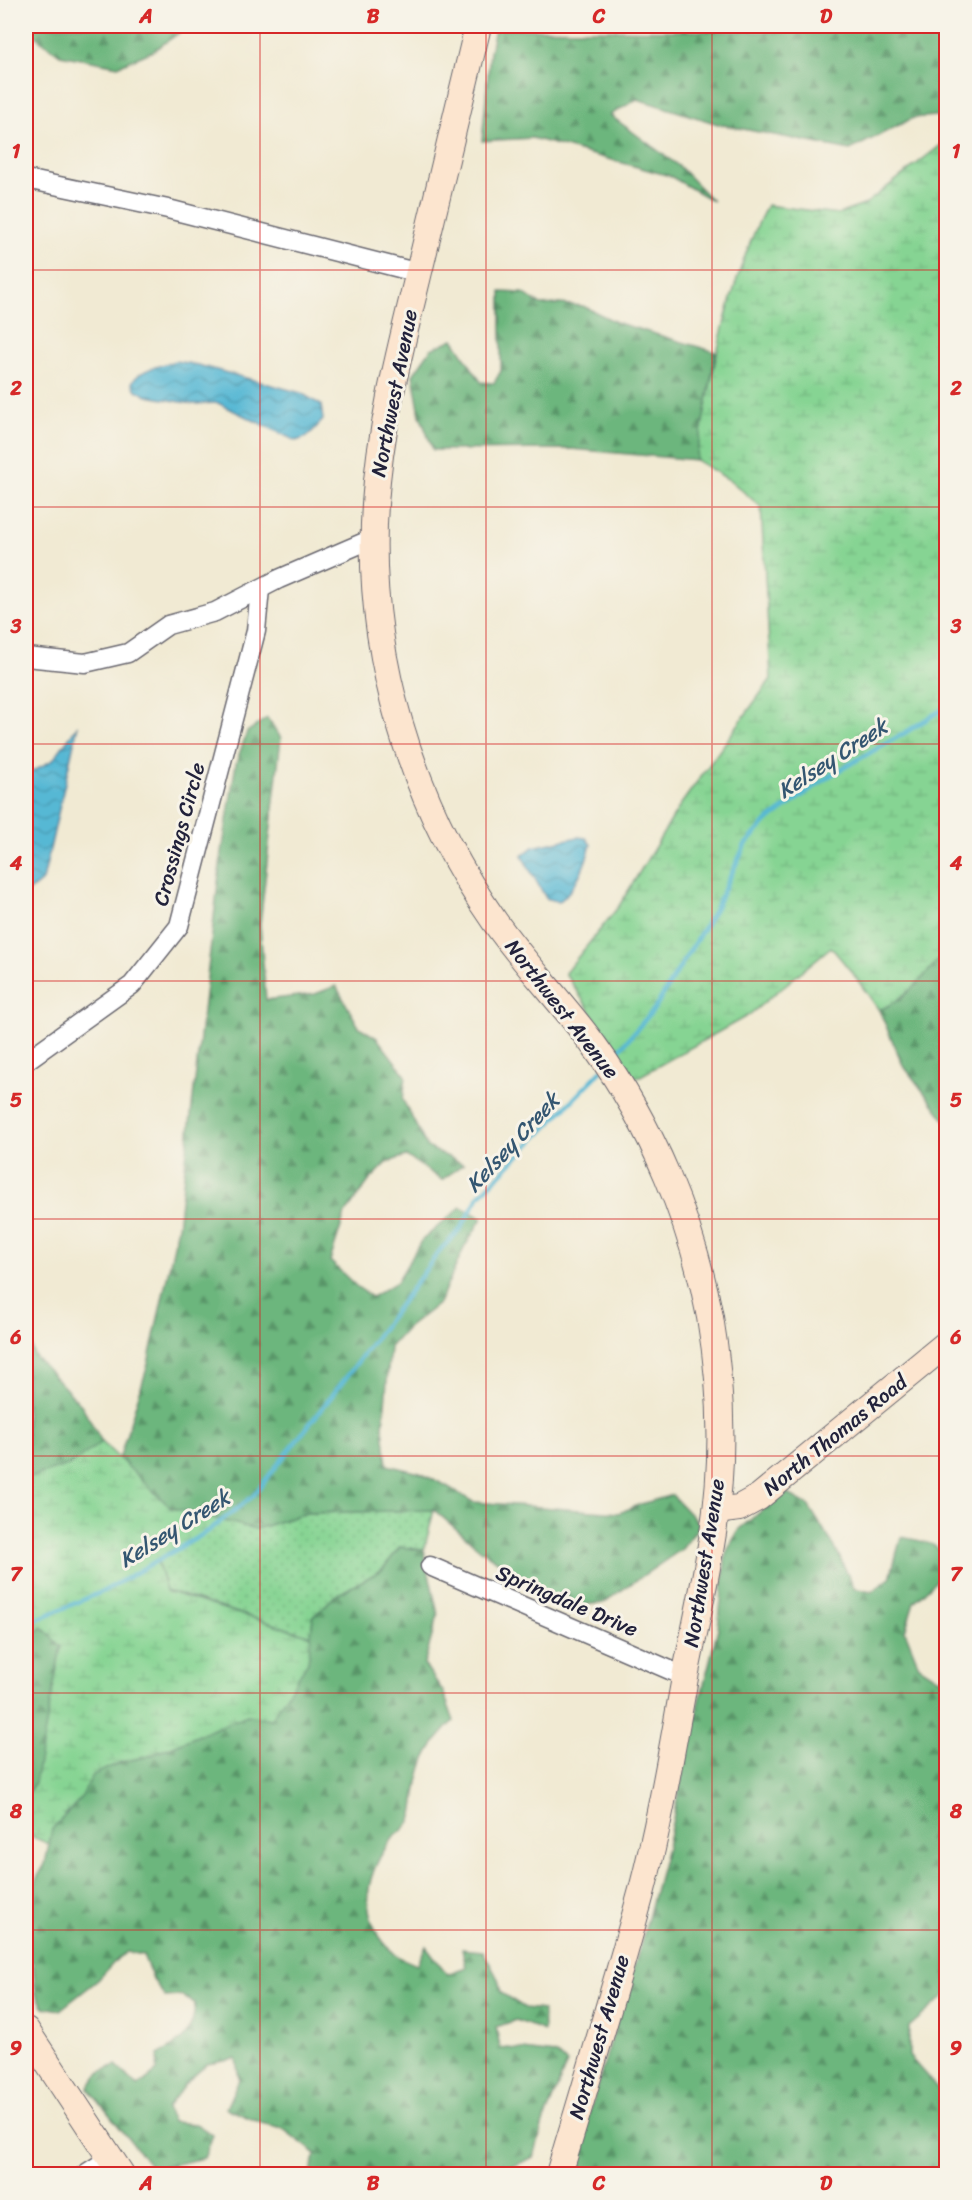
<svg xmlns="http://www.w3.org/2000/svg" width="972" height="2200" font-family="Sriracha,sans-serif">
<defs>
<pattern id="grass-dots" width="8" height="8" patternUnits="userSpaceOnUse" patternTransform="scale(1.5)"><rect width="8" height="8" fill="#86d493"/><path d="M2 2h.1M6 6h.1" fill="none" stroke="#73b680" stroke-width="1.8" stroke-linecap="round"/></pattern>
<pattern id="forest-firs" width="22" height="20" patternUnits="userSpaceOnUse" patternTransform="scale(1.5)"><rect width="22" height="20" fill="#6cb67d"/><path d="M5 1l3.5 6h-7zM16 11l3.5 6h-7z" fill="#589468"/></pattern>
<pattern id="wetland-marsh" width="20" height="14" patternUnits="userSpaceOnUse" patternTransform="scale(1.5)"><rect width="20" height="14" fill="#86d493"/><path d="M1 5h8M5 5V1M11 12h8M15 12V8" fill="none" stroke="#73b680"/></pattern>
<pattern id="water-waves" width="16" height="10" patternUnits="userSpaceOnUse" patternTransform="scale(1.5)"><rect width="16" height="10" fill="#56b8d4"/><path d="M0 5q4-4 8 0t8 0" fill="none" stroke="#4795ad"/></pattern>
</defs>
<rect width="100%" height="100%" fill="#f7f3e8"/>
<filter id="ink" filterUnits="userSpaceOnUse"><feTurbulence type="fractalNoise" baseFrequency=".0167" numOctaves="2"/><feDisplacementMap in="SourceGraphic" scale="12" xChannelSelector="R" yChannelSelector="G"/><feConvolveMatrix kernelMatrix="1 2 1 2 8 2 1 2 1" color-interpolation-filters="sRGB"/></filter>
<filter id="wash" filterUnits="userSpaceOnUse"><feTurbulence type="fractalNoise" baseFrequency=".008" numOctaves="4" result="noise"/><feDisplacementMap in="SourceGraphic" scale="24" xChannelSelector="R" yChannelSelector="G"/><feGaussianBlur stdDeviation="1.35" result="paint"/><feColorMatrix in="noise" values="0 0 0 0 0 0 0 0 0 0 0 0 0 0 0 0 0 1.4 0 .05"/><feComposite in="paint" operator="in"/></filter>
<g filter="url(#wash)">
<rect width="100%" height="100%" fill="#f1ead3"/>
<polygon fill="url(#grass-dots)" stroke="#547b67" stroke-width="1.5" points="434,1510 424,1550 400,1547 382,1570 335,1596 313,1617 311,1636 182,1595 166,1591 157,1561 207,1532 223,1520 256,1529 306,1513"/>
<g fill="url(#forest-firs)" stroke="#476c5c" stroke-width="1.5">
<polygon points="26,26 129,26 133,27 136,26 189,26 153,51 118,66 60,55 31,33"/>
<polygon points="810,26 946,26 946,115 913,118 850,150 718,124 637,99 610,115 680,167 713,201 670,176 532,138 482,141 490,52 495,29 796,32"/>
<polygon points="501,292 523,293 541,305 559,304 583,306 618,323 716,352 696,460 571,449 433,450 420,415 413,375 431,349 453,339 481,382 494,383 501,371"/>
<polygon points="267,718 281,738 260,924 266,1000 315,994 336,986 359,1027 377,1038 406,1076 403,1100 427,1147 463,1164 442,1180 406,1156 388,1162 369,1181 345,1214 330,1261 356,1286 372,1297 397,1282 421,1241 461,1207 482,1218 464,1248 439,1303 407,1328 390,1347 383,1427 387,1465 420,1473 445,1485 473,1502 619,1513 641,1504 672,1495 700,1525 682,1549 603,1603 567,1606 482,1551 434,1510 306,1513 256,1529 171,1508 119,1459 147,1368 178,1227 220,865 236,763 247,732"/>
<path d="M 946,950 L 946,1121 L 903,1065 L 879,1010 C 907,999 927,973 946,950 Z"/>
<polygon points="26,1329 34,1355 82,1406 102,1442 71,1464 26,1479"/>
<path d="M 785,1492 L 808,1505 L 836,1549 L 854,1588 L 871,1592 L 890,1578 L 901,1537 C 924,1542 946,1541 946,1571 L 914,1602 L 905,1631 L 919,1666 L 941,1680 L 946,1674 L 946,1995 L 909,2027 L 909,2056 L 946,2098 L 946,2160 L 928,2174 L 570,2174 L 641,1944 L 667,1847 L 687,1752 L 718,1628 L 726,1553 L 739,1529 Z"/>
<path d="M 400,1547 L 424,1550 L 438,1615 L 424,1664 L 443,1691 L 454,1721 C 432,1743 422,1757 417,1788 C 415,1797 415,1812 411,1820 C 406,1829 395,1835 389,1843 C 362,1881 358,1922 396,1955 C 402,1959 410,1962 417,1965 L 426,1946 L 447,1974 L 466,1967 L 462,1949 L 483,1951 L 498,1979 L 501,1993 L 525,2008 L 543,2010 L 544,2031 L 516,2020 L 496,2027 L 500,2047 L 555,2054 L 567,2063 L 543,2123 L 534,2157 L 516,2165 L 474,2174 L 310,2174 L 316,2154 L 282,2128 L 261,2123 L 226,2108 L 239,2079 L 236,2059 L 207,2064 L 185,2084 L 167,2108 L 172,2122 L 196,2124 L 213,2135 L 204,2158 L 153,2169 L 88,2088 L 100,2072 L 116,2065 L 138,2086 L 157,2071 L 158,2055 C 184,2041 194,2032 195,2003 L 181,1996 L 165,1997 L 153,1979 L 143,1955 L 127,1952 L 118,1958 L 98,1980 L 60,2010 L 44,2007 L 36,1994 L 33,1962 L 26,1956 L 26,1897 L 45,1864 L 52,1829 L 81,1798 L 92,1775 L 121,1762 L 149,1756 L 247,1715 L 308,1662 L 313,1617 L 335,1596 L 382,1570 Z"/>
<polygon points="42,1627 61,1647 36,1781 26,1795 26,1643"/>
</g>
<g fill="url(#wetland-marsh)" stroke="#547b67" stroke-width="1.5">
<path d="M 946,141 L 946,950 C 927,973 907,999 879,1010 L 854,975 L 831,947 L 749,1015 L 635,1079 L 565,973 L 619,906 L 681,804 L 771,679 L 761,507 L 731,481 L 696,460 C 712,373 727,285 767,205 L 838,214 L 864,205 Z"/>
<polygon points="102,1442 171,1508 223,1520 207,1532 157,1561 166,1591 311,1636 308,1662 271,1719 247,1715 149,1756 121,1762 93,1775 81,1798 52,1829 49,1844 26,1834 26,1795 35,1783 61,1647 42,1627 26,1643 26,1479 71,1464"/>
</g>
<g fill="url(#water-waves)" stroke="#3c6d88" stroke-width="1.5">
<path d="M 175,361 L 198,365 L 301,393 L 321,405 L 323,420 L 307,437 L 296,441 L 218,403 L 193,404 L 147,396 L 136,390 L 132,383 C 139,369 161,366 175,361 Z"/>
<polygon points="78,725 43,880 26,894 26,775 53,760"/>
<path d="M 578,837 L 586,838 L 591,845 C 584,868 577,886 559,902 L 546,898 L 522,856 L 533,847 Z"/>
</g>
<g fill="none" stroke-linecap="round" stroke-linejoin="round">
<g stroke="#56b8d4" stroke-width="4.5">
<polyline points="612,1058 655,1008 714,911 745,845 767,821 831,775 903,734 946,707"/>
<polyline points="26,1624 104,1591 207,1532 253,1496 345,1379 441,1249 460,1230 479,1196 601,1071"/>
</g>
</g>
</g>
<g filter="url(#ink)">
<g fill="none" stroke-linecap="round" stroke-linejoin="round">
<g stroke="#6a6870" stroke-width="21">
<g id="street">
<polyline points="26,179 168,209 419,273"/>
<polyline points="26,657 85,663 128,653 168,625 215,612 279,579 374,538"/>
<polyline points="26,1061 132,985 179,926 256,631 260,589"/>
<polyline points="430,1566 686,1677"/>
<polyline points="85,2174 110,2158"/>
</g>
</g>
<g stroke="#6a6870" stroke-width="28">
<g id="secondary">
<path d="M 478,26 C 458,110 438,195 417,280 C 399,354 380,428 375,504 C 365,652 411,802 495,922 C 526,966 564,1004 595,1047 C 652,1126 692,1221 710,1317 C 722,1387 724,1463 713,1533 C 706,1578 696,1623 687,1667 C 673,1742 661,1817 642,1890 C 616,1986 587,2080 559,2174"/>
<polyline points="716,1511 739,1508 759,1497 946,1344"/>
<polyline points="26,2030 121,2174"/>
</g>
</g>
<use href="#street" stroke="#fff" stroke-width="18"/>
<use href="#secondary" stroke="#fce5cf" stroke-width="26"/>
</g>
</g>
<path fill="none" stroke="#d62828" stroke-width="1.5" stroke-opacity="0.55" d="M 260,26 L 260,2174M 486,26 L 486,2174M 712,26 L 712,2174M 26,270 L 946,270M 26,507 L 946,507M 26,744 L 946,744M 26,981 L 946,981M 26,1219 L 946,1219M 26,1456 L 946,1456M 26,1693 L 946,1693M 26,1930 L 946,1930"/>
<g text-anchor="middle" stroke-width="6" stroke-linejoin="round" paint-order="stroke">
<g font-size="21" fill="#22223b" stroke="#f7f3e8">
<text transform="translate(394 393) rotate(-79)" y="7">Northwest Avenue</text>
<text transform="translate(179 834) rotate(-75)" y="7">Crossings Circle</text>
<text transform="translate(562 1009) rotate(52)" y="7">Northwest Avenue</text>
<text transform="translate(835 1435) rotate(-39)" y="7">North Thomas Road</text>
<text transform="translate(704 1563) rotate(-81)" y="7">Northwest Avenue</text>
<text transform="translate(567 1601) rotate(23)" y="7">Springdale Drive</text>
<text transform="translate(599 2037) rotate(-74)" y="7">Northwest Avenue</text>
</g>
<g font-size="22" font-style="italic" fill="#345671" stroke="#f7f3e8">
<text transform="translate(832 758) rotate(-33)" y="8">Kelsey Creek</text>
<text transform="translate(512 1142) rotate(-47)" y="8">Kelsey Creek</text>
<text transform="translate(174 1528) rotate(-32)" y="8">Kelsey Creek</text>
</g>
</g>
<rect width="972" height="2200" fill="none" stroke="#f7f3e8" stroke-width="66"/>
<rect x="33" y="33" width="906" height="2134" fill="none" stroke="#d62828" stroke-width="2"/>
<g font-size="20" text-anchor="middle" font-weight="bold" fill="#d62828">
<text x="146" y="23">A</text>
<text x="373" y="23">B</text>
<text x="599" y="23">C</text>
<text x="826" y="23">D</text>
<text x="16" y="158">1</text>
<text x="956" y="158">1</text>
<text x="16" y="395">2</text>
<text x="956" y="395">2</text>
<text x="16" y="633">3</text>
<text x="956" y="633">3</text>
<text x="16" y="870">4</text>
<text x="956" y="870">4</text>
<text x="16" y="1107">5</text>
<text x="956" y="1107">5</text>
<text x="16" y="1344">6</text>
<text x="956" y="1344">6</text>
<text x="16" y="1581">7</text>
<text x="956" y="1581">7</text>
<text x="16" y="1818">8</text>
<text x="956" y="1818">8</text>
<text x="16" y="2055">9</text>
<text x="956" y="2055">9</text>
<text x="146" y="2190">A</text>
<text x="373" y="2190">B</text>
<text x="599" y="2190">C</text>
<text x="826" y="2190">D</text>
</g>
</svg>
